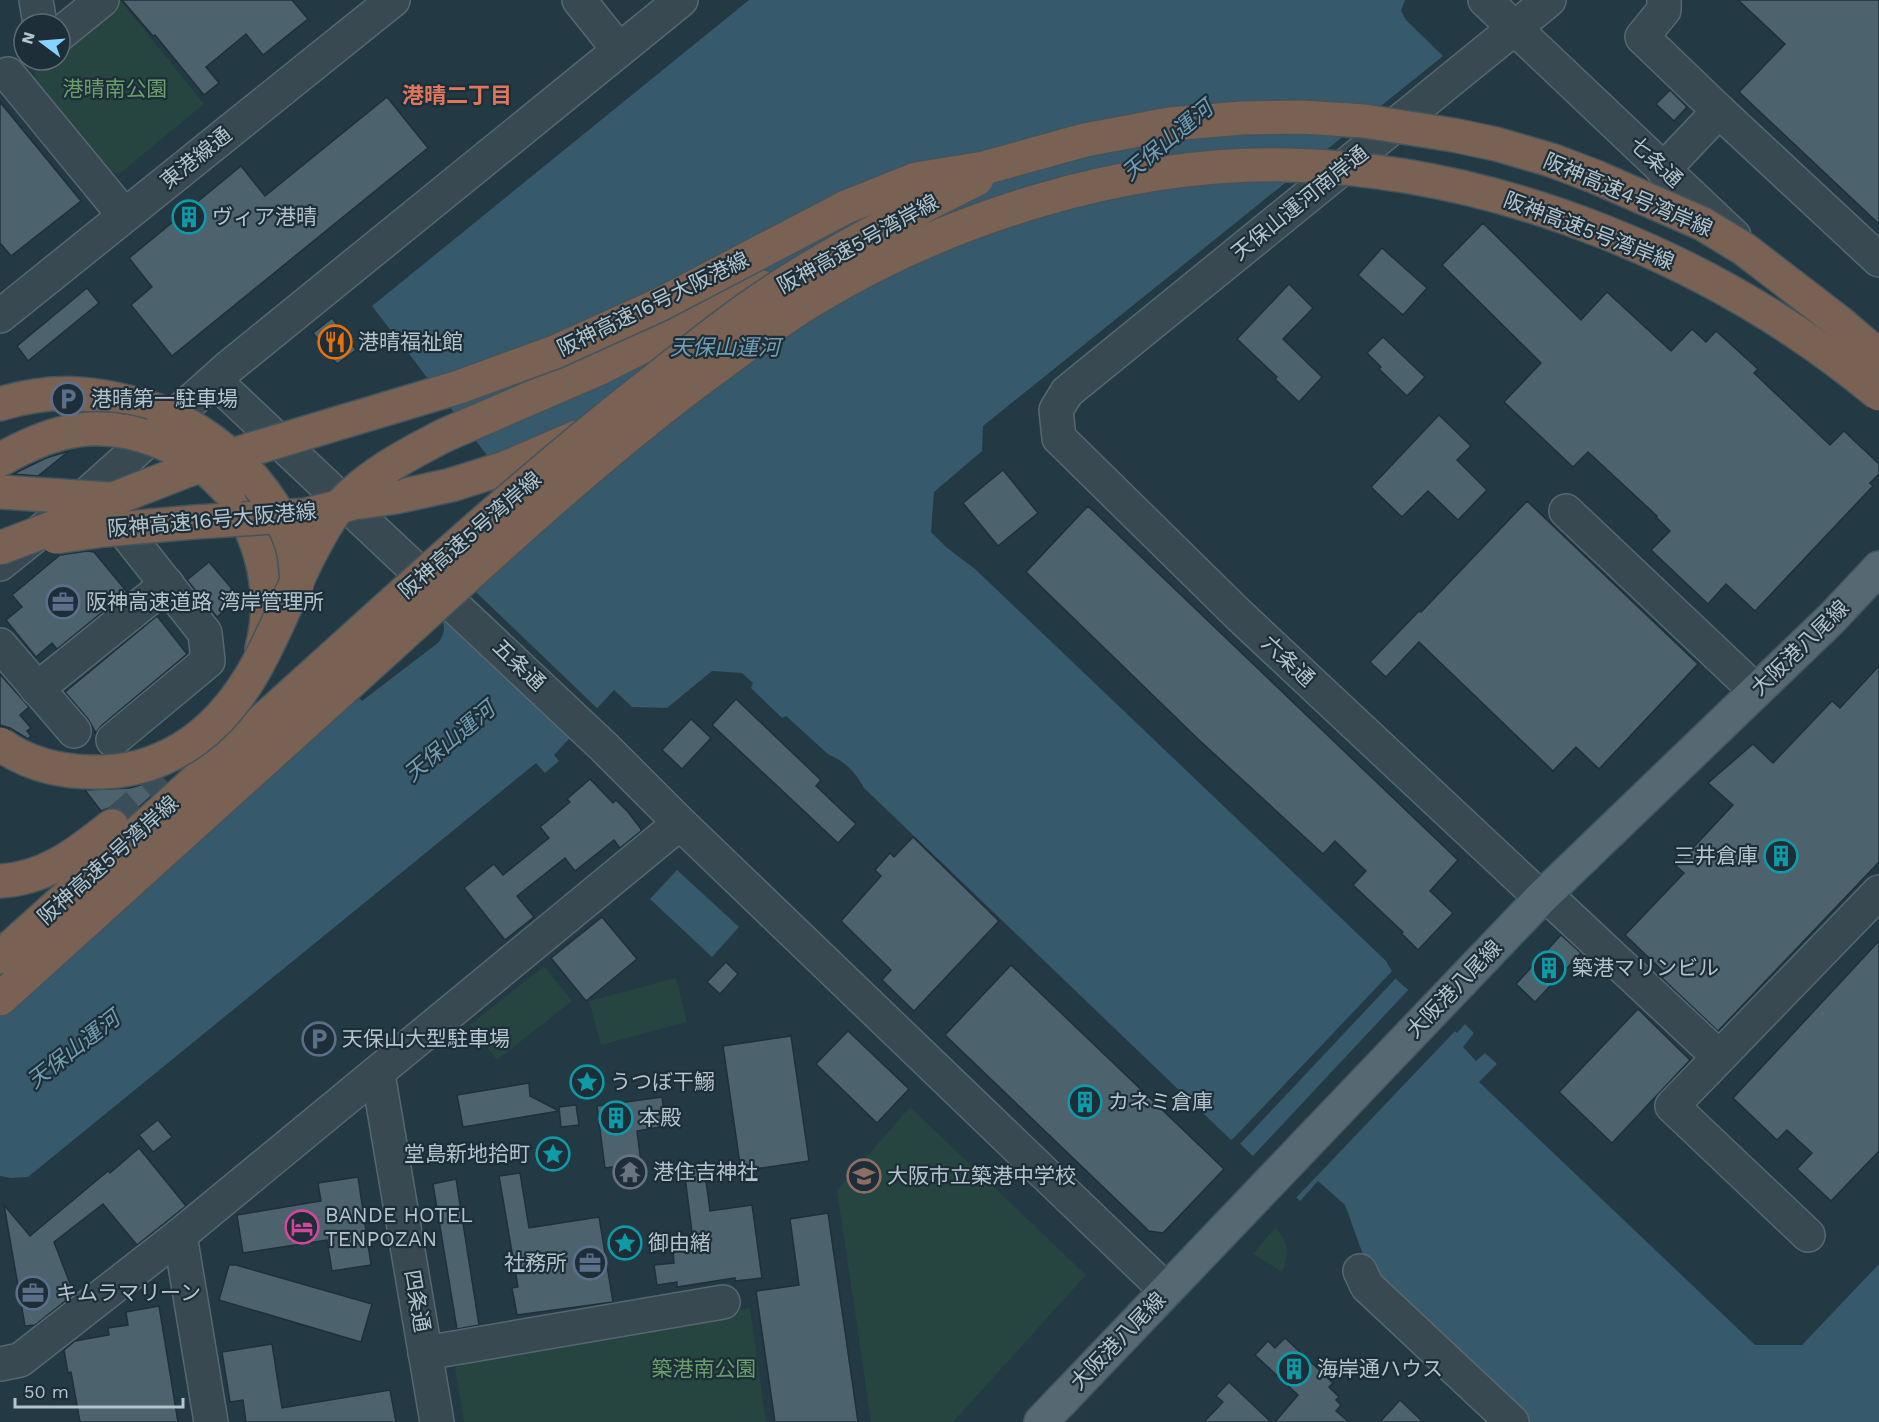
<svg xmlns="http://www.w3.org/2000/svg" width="1879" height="1422" font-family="'Work Sans','Noto Sans JP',sans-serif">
<rect width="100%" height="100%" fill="#233943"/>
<g fill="#264440">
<polygon points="120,0 204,104 119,174 104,170 33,82 35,69 46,60 60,60 60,49"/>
<polygon points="544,966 572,1001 497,1060 470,1025"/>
<polygon points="676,978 687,1022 601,1045 589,1001"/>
<polygon points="910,1107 1086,1275 953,1422 871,1422 837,1190"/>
<path d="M 1275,1228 C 1290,1241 1288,1256 1282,1272 L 1253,1254 Z"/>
<polygon points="750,1308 766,1422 464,1422 455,1369 465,1355"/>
</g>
<g fill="#36596b">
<path d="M 749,0 L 1405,0 L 1401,11 L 1406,20 L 1443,56 L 983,426 L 982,451 L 934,492 L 931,532 L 946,547 L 975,569 L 1386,961 L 1397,980 L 1457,1033 L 1465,1024 L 1474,1033 L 1463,1047 L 1476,1061 L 1485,1053 L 1497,1064 L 1479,1082 L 1755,1345 L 1802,1345 L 1879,1264 L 1879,1422 L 1524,1422 L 1370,1274 L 1345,1205 L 1318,1181 L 1300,1201 L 1234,1138 L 1231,1140 L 864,788 C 857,774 844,760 829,755 L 786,716 L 782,718 L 751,688 L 753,683 L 742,673 L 712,671 L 667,708 L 632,707 L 614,690 L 554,755 L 559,761 L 545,773 L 536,763 L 28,1177 L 11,1178 L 0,1176 L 0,986 L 338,676 L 362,701 L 439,642 C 452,623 437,613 425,599 L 526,506 L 372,306 Z"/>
<polygon points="677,870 739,927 712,957 650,899"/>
</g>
<g fill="#233943">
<polygon points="452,569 600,711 576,738 426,594"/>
<polygon points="1394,969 1398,976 1238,1146 1234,1142 1229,1143"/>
<polygon points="1410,988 1457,1029 1294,1200 1251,1158"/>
</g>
<g fill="#4c636e" stroke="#1f303a" stroke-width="1.5">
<polygon points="122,0 292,0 308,19 263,55 246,34 206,67 219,83 204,95 155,35 153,36"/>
<polygon points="1738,0 1879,0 1879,224 1739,92 1785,44"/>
<polygon points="1670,90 1687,107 1674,121 1656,104"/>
<polygon points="387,97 428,148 172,356 131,305 152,287 129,258 241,166 265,196"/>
<polygon points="0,102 81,201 11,256 0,243"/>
<polygon points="1483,223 1581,320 1607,292 1671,351 1692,329 1706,342 1716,331 1758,369 1754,373 1830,445 1844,431 1879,464 1879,474 1870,483 1873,486 1755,611 1726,584 1708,604 1651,550 1670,531 1656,517 1657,516 1588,452 1573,467 1504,402 1541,363 1442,265"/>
<polygon points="1382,248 1427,288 1403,315 1358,275"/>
<polygon points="1289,284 1313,308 1283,339 1322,377 1299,402 1275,379 1277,377 1237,339"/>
<polygon points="87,288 99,303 28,361 17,346"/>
<polygon points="332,318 356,350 337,364 313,333"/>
<polygon points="1383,337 1425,377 1407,396 1379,369 1381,367 1367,353"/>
<polygon points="1439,415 1471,446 1457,460 1487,490 1458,520 1428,491 1402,517 1371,487"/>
<polygon points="69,451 38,476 13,474 46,458"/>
<polygon points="1003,470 1038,513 998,546 963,503"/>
<polygon points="1527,501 1698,664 1599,769 1576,747 1553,771 1419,642 1386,677 1370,662 1419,611 1421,612"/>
<polygon points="1088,506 1458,860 1430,891 1453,913 1418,950 1401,933 1403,932 1353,885 1366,871 1335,841 1323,854 1198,739 1026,572"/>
<polygon points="87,551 94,552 127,592 57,649 52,643 36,657 6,620 22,607 12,595 60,555"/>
<polygon points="209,562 240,598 217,617 187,580"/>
<polygon points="157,616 187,654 101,726 96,733 88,719 65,692"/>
<polygon points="1879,666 1879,862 1718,1031 1662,978 1666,974 1625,935 1684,873 1676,866 1733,805 1708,783 1753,744 1773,763 1832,701 1840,708"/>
<polygon points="0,674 29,707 20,715 31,728 27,731 31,736 28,739 10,728 0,725"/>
<polygon points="736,699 821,780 816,786 856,824 838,843 712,725"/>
<polygon points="691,719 711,738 682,769 662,750"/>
<polygon points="164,778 167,782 128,817 118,808 109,808 101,811 85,790 130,788"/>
<polygon points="590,779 613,803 616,800 628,812 641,829 641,831 620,848 614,840 575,871 565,858 517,896 534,917 505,940 464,888 494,864 503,875 549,838 540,827 570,802 567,799"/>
<polygon points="913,837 999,921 914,1011 882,980 891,970 841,921 881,876 875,870 890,853 894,857"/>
<polygon points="602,917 637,959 586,1001 551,958"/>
<polygon points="1561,935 1581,953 1535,1002 1516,984"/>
<polygon points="1879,941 1879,1151 1831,1201 1797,1169 1812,1153 1787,1130 1777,1140 1733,1098"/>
<polygon points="726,962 738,974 720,994 707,982"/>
<polygon points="1011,965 1224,1169 1163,1233 1149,1231 945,1035"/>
<polygon points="1638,1009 1690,1060 1612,1143 1559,1092"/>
<polygon points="848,1031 909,1089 877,1123 816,1064"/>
<polygon points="791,1036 809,1161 741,1171 723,1046"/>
<polygon points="529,1083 530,1096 559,1111 463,1127 457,1095"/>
<polygon points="662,1097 666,1126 637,1131 641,1163 605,1168 597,1106"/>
<polygon points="576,1105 579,1125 561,1127 559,1107"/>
<polygon points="158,1120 172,1137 153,1152 139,1135"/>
<polygon points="139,1148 186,1206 137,1245 103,1204 54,1242 74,1294 35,1325 25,1326 4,1205 30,1236 108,1171 110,1173"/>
<polygon points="704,1167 710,1211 752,1205 762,1278 735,1281 735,1278 677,1287 677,1282 657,1285 654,1265 674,1263 673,1251 694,1248 684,1169"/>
<polygon points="520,1173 529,1228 599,1217 613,1302 517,1315 512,1288 518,1287 499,1176"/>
<polygon points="358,1177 371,1265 332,1271 327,1240 243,1253 237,1215 321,1201 318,1183"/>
<polygon points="456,1179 479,1325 457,1329 433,1184"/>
<polygon points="828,1213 858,1422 775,1422 756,1291 799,1285 790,1219"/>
<polygon points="229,1265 236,1265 372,1304 361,1342 219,1300"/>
<polygon points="159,1306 178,1422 80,1422 71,1372 68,1373 64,1350 75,1341 109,1335 108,1328 128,1325 126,1312"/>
<polygon points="1285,1338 1333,1383 1329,1387 1339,1397 1336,1400 1341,1405 1336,1411 1349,1422 1275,1422 1298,1395 1255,1355 1268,1341 1275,1348"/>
<polygon points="272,1344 282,1408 390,1390 396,1422 246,1422 243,1400 230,1402 222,1352"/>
<polygon points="1229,1382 1271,1422 1204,1422 1223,1402 1216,1396"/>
<polygon points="1400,1400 1423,1422 1380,1422"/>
</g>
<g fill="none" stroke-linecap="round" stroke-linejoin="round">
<polyline stroke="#394e58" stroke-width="33" stroke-dasharray="33 16" stroke-linecap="butt" points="112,826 166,780"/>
<g stroke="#566770" stroke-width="36">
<g id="minor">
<polyline points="36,0 40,24"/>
<polyline points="579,0 619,50"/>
<polyline points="1485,0 1734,236"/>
<polyline points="1664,0 1664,10 1642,37 1719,111"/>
<polyline points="60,34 102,0"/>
<polyline points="8,74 124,215"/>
<polyline points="1663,170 1719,111 1879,260"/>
<polyline points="0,316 393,0"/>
<polyline points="215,381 604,747 680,823 1166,1290"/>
<polyline points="107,509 205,633 208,661 113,740"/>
<polyline points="1566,511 1756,691"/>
<polyline points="0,564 92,490 229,367 681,0"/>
<polyline points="0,645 74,731"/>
<polyline points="37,689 167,584"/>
<polyline points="1545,894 1719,1057"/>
<polyline points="1541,898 1240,616 1059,438 1056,410 1067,392 1549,0"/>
<polyline points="378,1074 437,1422"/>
<polyline points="180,1235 211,1422"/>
<polyline points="1808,1235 1672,1106 1879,892"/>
<polyline points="1360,1271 1367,1286 1512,1422"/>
<polyline points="425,1353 723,1302"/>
<polyline points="0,1364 20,1360 180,1235 680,823"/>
</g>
</g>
<g stroke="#45555f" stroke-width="36">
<polyline id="major" points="1041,1422 1541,898 1832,618 1879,568"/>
</g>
<g stroke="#43545d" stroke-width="36">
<g id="highway">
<path d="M 0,404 C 58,386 106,393 162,412"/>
<polyline points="445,435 600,368 761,287"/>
<path d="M 232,495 C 263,541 276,594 262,648"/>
<polyline points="396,497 451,485 505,468 577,437"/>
<path d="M 0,881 C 45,879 78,853 112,826"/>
<polyline points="0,957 322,667"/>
<polyline points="0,999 343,689"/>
</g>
</g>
<use href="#minor" stroke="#384952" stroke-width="33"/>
<use href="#major" stroke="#566972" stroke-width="33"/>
<use href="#highway" stroke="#796254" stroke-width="33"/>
<g stroke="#43545d" stroke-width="36" stroke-linecap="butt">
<g id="highway-bridge">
<path d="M 162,412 C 220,438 271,484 292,545 C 296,558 296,573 297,586"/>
<path d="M 0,460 C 54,429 99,418 158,441 C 169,446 182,450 192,457 C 206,467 217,479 229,491"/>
<polyline points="0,492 109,499"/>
<polyline points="56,537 104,530 195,522 306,515 354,503 396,497"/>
<polyline points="0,548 55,527 116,498 188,470 252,449 459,387 555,352 661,304 846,207 916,179 984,168 1085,140 1170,124 1242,118 1302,117 1364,121 1453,135 1496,144 1551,160 1596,177 1703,224 1744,249 1839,322 1879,356"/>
<path d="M 322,667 C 431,568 539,470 655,380 C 694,349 733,317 775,290 C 839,248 909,213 977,179"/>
<path d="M 343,689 C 461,583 576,472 703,377 C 739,351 773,324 811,301 C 948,217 1128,161 1289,165 C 1499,170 1718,260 1879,394"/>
<path d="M 0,744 C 30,766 66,773 103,772 C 136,771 166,760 192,742 C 257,696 276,619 311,552 C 318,539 325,525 334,513 C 362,478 406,455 445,435"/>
</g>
</g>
<use href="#highway-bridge" stroke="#796254" stroke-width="33"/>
</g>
<defs>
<g id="building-ring" transform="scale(1.725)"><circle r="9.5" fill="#1d2e38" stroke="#0f9aa8" stroke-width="1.5"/><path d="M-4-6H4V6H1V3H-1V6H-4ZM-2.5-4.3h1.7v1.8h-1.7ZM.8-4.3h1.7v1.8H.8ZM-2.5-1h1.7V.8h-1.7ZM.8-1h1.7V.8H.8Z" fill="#0f9aa8"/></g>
<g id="restaurant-ring" transform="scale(1.725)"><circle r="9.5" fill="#1d2e38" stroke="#e8710a" stroke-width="1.5"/><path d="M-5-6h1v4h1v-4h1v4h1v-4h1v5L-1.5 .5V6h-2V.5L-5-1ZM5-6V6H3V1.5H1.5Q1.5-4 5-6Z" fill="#e8710a"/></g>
<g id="parking-ring" transform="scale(1.725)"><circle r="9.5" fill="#1d2e38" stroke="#5c6f8a" stroke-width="1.5"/><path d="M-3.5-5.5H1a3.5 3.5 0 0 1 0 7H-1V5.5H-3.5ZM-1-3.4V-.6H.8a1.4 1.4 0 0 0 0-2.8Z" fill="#5c6f8a"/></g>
<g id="office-ring" transform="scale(1.725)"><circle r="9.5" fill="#1d2e38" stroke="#5c6f8a" stroke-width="1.5"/><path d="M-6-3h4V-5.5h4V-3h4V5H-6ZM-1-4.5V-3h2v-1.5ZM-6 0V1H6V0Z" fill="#5c6f8a"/></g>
<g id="sight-ring" transform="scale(1.725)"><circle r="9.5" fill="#1d2e38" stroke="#0f9aa8" stroke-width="1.5"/><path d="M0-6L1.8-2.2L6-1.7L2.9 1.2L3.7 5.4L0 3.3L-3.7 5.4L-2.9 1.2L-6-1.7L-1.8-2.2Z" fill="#0f9aa8"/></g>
<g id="temple-ring" transform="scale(1.725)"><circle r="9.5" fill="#1d2e38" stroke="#6b7280" stroke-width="1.5"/><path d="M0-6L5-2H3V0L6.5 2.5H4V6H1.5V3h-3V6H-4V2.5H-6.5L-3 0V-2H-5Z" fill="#6b7280"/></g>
<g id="school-ring" transform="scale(1.725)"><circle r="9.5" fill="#1d2e38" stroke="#8d6e63" stroke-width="1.5"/><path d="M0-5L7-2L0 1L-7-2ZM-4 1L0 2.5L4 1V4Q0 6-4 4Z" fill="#8d6e63"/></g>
<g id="hotel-ring" transform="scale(1.725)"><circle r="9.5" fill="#1d2e38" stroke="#d1479c" stroke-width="1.5"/><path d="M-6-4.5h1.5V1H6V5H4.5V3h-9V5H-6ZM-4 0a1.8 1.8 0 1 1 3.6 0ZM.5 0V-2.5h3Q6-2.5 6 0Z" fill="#d1479c"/></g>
</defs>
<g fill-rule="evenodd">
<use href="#building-ring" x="189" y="217"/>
<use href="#restaurant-ring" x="335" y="342"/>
<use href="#parking-ring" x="68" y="399"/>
<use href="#office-ring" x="63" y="602"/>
<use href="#building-ring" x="1781" y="856"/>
<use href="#building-ring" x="1549" y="968"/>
<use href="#parking-ring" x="319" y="1039"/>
<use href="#sight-ring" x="587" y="1082"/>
<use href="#building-ring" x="1085" y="1102"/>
<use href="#building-ring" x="616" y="1118"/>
<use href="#sight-ring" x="553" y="1154"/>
<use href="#temple-ring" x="630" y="1172"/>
<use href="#school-ring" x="864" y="1176"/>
<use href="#hotel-ring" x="302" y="1227"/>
<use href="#sight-ring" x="625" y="1243"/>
<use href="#office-ring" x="590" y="1263"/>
<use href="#office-ring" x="33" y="1293"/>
<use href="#building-ring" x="1294" y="1369"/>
</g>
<g text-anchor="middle" stroke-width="4.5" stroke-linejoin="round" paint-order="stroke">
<g font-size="21" fill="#6b9f6a" stroke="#1d2e38">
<text x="115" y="96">港晴南公園</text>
<text x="704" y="1376">築港南公園</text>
</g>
<g font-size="21" fill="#b5c4cc" stroke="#1d2e38">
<text transform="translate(196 158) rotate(-39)" y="7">東港線通</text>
<text transform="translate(1656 162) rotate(43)" y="7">七条通</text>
<text transform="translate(1628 195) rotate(23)" y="7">阪神高速4号湾岸線</text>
<text transform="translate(1300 203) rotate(-39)" y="7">天保山運河南岸通</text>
<text transform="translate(1589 231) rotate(21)" y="7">阪神高速5号湾岸線</text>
<text transform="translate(858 244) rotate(-29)" y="7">阪神高速5号湾岸線</text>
<text transform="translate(653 304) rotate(-26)" y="7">阪神高速16号大阪港線</text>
<text transform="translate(212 520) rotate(-5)" y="7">阪神高速16号大阪港線</text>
<text transform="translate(470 535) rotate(-41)" y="7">阪神高速5号湾岸線</text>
<text transform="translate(1800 648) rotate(-44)" y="7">大阪港八尾線</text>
<text transform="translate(1288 661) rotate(43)" y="7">六条通</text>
<text transform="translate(519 665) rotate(44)" y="7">五条通</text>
<text transform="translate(108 860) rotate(-42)" y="7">阪神高速5号湾岸線</text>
<text transform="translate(1454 989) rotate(-46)" y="7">大阪港八尾線</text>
<text transform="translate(417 1301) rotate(80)" y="7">四条通</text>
<text transform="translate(1118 1341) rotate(-46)" y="7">大阪港八尾線</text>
</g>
<g font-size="21" fill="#b5c4cc" stroke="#1d2e38" text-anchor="start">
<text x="212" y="224">ヴィア港晴</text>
<text x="358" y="349">港晴福祉館</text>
<text x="91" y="406">港晴第一駐車場</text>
<text x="86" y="609">阪神高速道路 湾岸管理所</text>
<text x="1758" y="863" text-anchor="end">三井倉庫</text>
<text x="1572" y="975">築港マリンビル</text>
<text x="342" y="1046">天保山大型駐車場</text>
<text x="610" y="1089">うつぼ干鰯</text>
<text x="1108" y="1109">カネミ倉庫</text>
<text x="639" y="1125">本殿</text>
<text x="530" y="1161" text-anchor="end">堂島新地拾町</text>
<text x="653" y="1179">港住吉神社</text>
<text x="887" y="1183">大阪市立築港中学校</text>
<text x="325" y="1222">BANDE HOTEL<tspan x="325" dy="24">TENPOZAN</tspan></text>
<text x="648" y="1250">御由緒</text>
<text x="567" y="1270" text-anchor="end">社務所</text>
<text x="56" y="1300">キムラマリーン</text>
<text x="1317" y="1376">海岸通ハウス</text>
</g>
<g font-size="22" font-weight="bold" fill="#df765d" stroke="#1d2e38">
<text x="457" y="103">港晴二丁目</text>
</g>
<g font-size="22" font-style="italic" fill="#729db2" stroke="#1d2e38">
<text transform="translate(1167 140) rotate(-40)" y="8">天保山運河</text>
<text x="725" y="355">天保山運河</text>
<text transform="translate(449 741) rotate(-40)" y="8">天保山運河</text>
<text transform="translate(73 1049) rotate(-38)" y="8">天保山運河</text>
</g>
</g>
<g transform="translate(42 42) rotate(286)"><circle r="28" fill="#1d2e38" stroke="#5a6a73" stroke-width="1.5"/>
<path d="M0-4.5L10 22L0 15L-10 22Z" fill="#87d3ff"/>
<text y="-9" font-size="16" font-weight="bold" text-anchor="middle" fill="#b5c4cc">N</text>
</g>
<path d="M15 1398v9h168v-9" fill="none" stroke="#b5c4cc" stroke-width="3"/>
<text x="24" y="1398" font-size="18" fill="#b5c4cc" stroke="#1d2e38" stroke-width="4.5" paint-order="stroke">50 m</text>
</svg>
